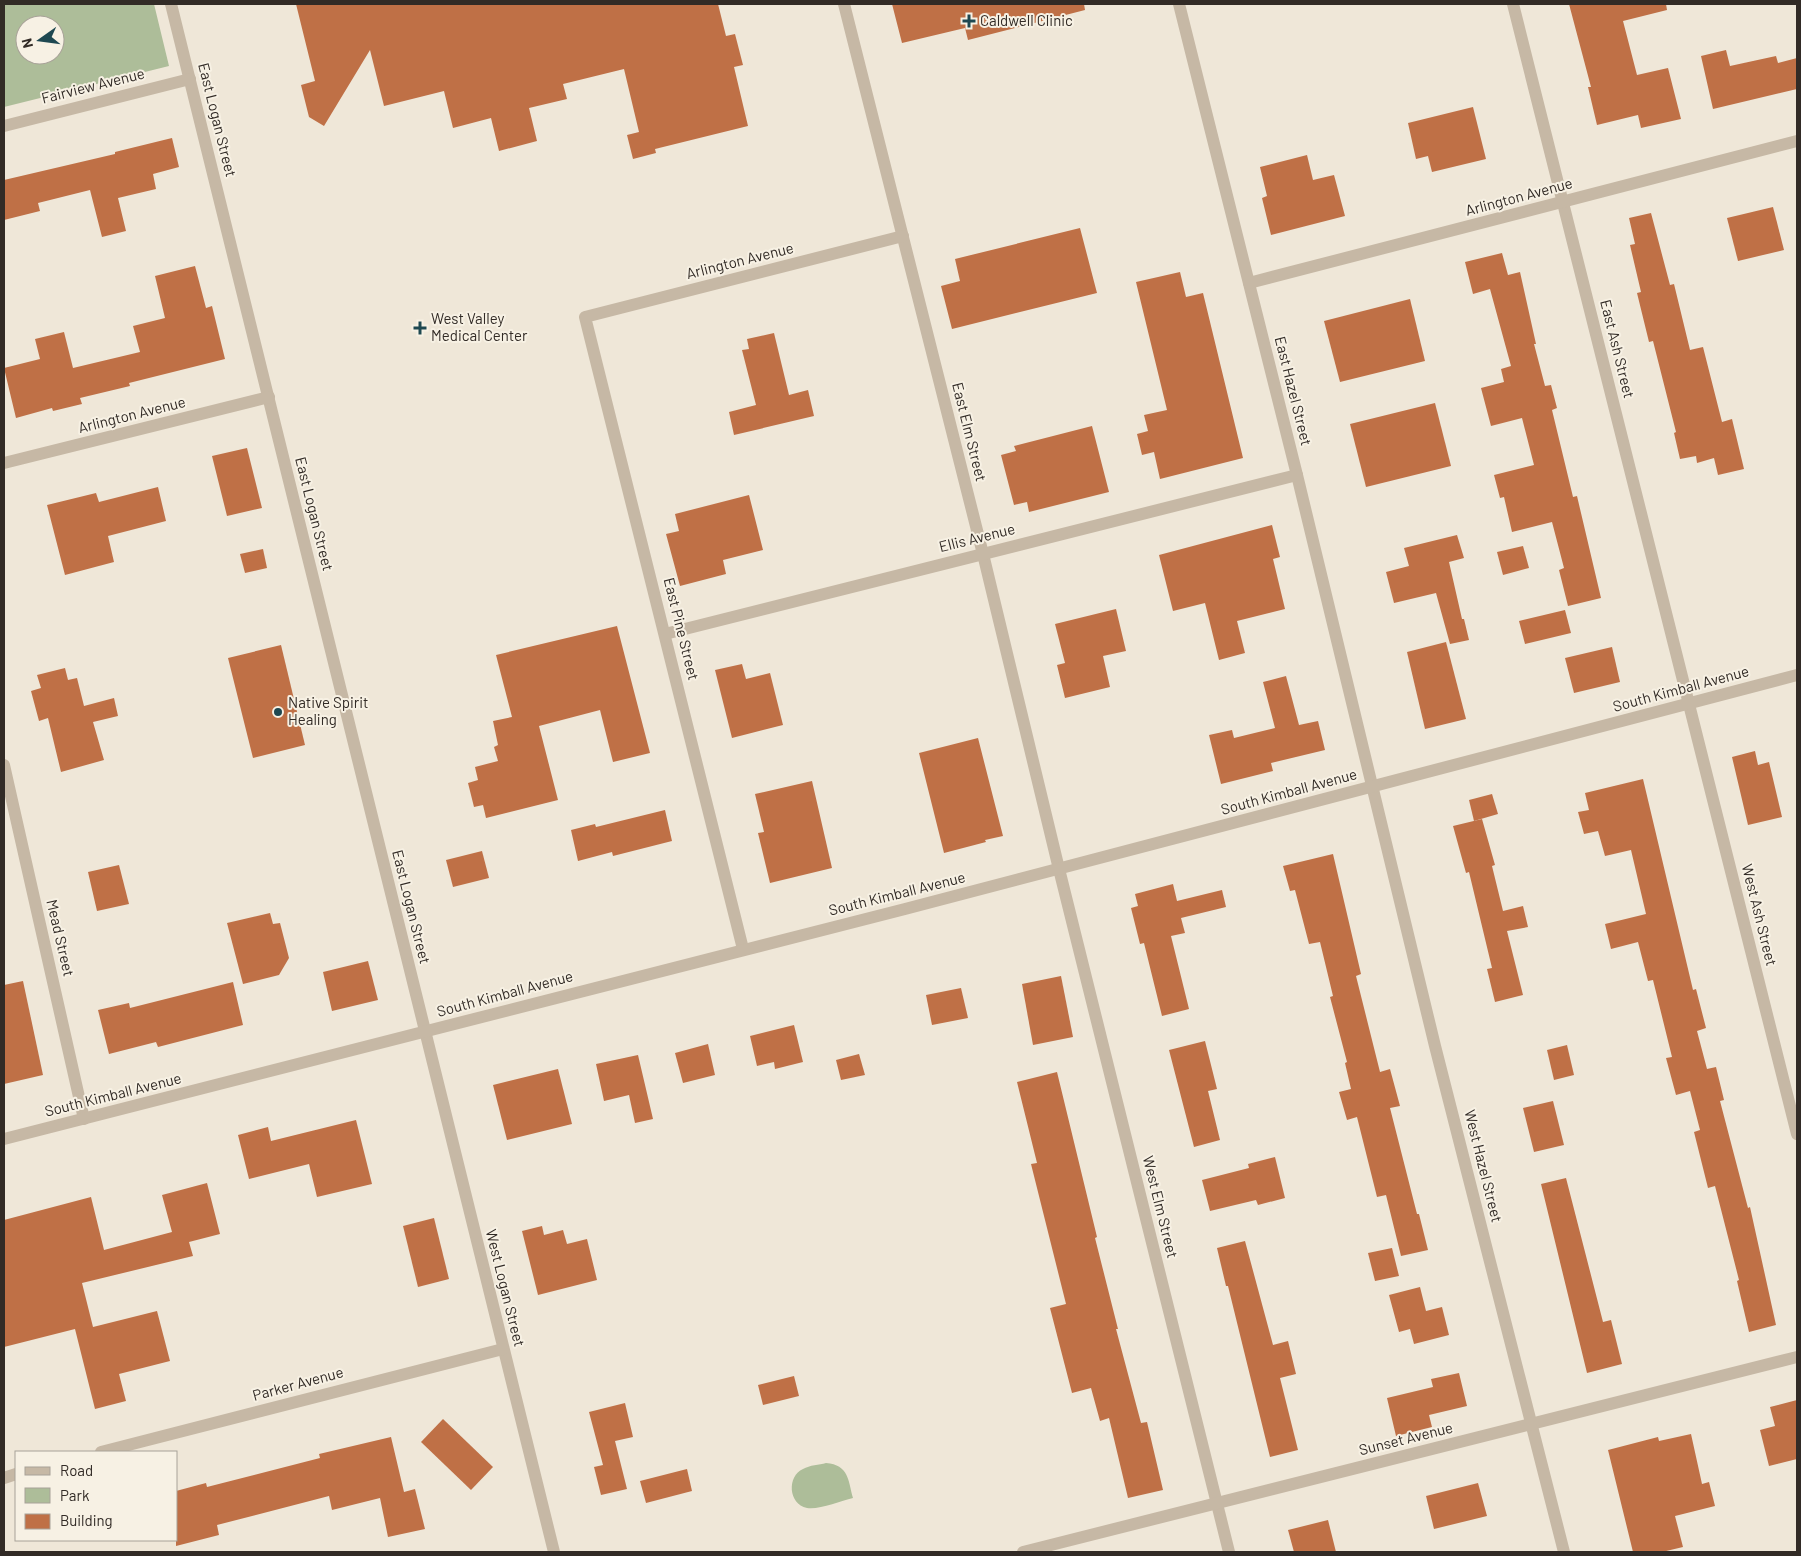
<svg xmlns="http://www.w3.org/2000/svg" width="1801" height="1556" font-family="Barlow,sans-serif">
<rect width="100%" height="100%" fill="#efe7d8"/>
<g fill="#adbd99" fill-rule="evenodd">
<path d="M 4,4 L 154,4 L 169,66 L 4,107 ZM 25,25 L 55,25 L 55,55 L 25,55 Z"/>
<path d="M 826,1463 C 849,1465 848,1480 853,1498 C 840,1501 819,1510 807,1508 C 788,1504 787,1476 803,1469 C 810,1465 819,1465 826,1463 Z"/>
</g>
<g fill="#bf7046">
<polygon points="296,4 718,4 726,36 735,34 743,65 734,67 748,126 655,149 656,153 633,159 627,135 639,132 624,69 563,84 567,99 529,108 537,141 499,151 491,118 453,128 444,91 384,106 370,50 324,126 309,117 301,85 315,81"/>
<polygon points="892,4 1084,4 1085,10 968,40 965,28 902,43"/>
<polygon points="1569,4 1666,4 1667,10 1623,21 1637,75 1668,68 1681,119 1641,128 1638,115 1597,125 1588,87 1591,87"/>
<polygon points="1726,50 1730,66 1776,56 1778,63 1797,58 1797,89 1713,109 1701,56"/>
<polygon points="1473,107 1486,159 1432,172 1428,156 1416,159 1408,123"/>
<polygon points="172,138 179,167 153,174 156,189 118,198 126,231 102,237 90,190 38,203 40,211 4,220 4,180 115,154 115,152"/>
<polygon points="1307,155 1313,180 1334,175 1345,216 1271,235 1262,198 1267,196 1260,167"/>
<polygon points="1773,207 1784,250 1738,261 1727,218"/>
<polygon points="1651,213 1670,285 1674,284 1690,350 1703,347 1722,422 1732,419 1744,469 1718,475 1714,458 1697,463 1696,456 1680,459 1674,433 1676,432 1653,341 1649,342 1637,293 1641,292 1630,245 1635,244 1629,218"/>
<polygon points="1080,228 1097,293 952,329 941,286 960,281 955,259"/>
<polygon points="1502,253 1508,275 1520,272 1536,344 1534,344 1545,386 1551,385 1557,408 1552,410 1573,497 1577,496 1601,598 1568,606 1559,570 1564,568 1552,522 1512,532 1504,497 1500,498 1494,475 1534,465 1522,418 1491,426 1481,388 1504,382 1501,369 1511,366 1490,289 1473,294 1465,262"/>
<polygon points="195,266 206,308 212,306 225,359 129,383 130,386 80,398 82,404 53,411 52,408 16,418 4,368 40,359 35,339 64,332 73,368 140,352 133,326 165,318 155,276"/>
<polygon points="1180,272 1186,297 1203,293 1243,458 1160,479 1154,452 1142,455 1137,434 1148,431 1144,415 1167,410 1136,282"/>
<polygon points="1410,299 1425,361 1340,382 1324,321"/>
<polygon points="774,333 789,395 808,390 814,416 734,435 729,412 756,405 742,350 749,349 747,339"/>
<polygon points="1435,403 1451,466 1366,487 1350,424"/>
<polygon points="1092,426 1109,492 1029,512 1027,502 1014,505 1001,455 1016,451 1014,446"/>
<polygon points="247,448 262,508 227,516 212,456"/>
<polygon points="158,487 166,521 108,536 114,562 65,575 47,505 96,493 99,502"/>
<polygon points="749,495 763,550 723,560 726,574 680,586 666,534 679,531 675,514"/>
<polygon points="1272,525 1280,557 1273,559 1285,609 1237,621 1245,653 1219,660 1205,603 1173,611 1159,555"/>
<polygon points="1457,535 1464,558 1449,562 1462,619 1464,619 1469,640 1450,644 1436,593 1394,603 1386,572 1409,566 1404,548"/>
<polygon points="1523,546 1529,568 1503,575 1497,552"/>
<polygon points="263,549 267,568 245,573 240,554"/>
<polygon points="1116,609 1126,651 1103,656 1110,687 1065,698 1057,665 1065,663 1055,624"/>
<polygon points="1565,610 1571,633 1525,644 1519,621"/>
<polygon points="617,626 650,753 613,762 600,710 539,726 558,800 486,818 483,805 474,807 468,783 478,780 475,767 498,761 494,747 498,745 493,721 512,717 496,655"/>
<polygon points="1446,642 1466,719 1425,729 1407,652"/>
<polygon points="281,645 305,745 253,758 228,658"/>
<polygon points="1612,647 1620,682 1574,693 1565,658"/>
<polygon points="742,664 746,679 770,673 783,725 732,738 715,670"/>
<polygon points="65,668 68,680 77,678 84,706 114,698 118,716 93,722 104,760 61,772 48,718 39,721 31,691 41,688 37,675"/>
<polygon points="1286,676 1299,725 1318,721 1325,750 1271,763 1273,771 1221,784 1209,735 1232,730 1234,738 1275,728 1263,682"/>
<polygon points="978,738 1003,836 985,840 986,842 944,853 919,753"/>
<polygon points="1755,751 1758,765 1769,762 1782,817 1748,825 1732,757"/>
<polygon points="1643,779 1693,990 1696,989 1706,1028 1697,1031 1707,1069 1716,1067 1724,1100 1720,1101 1748,1208 1750,1207 1776,1325 1749,1332 1737,1281 1739,1280 1715,1186 1708,1188 1694,1132 1700,1130 1690,1091 1676,1095 1666,1058 1672,1057 1653,980 1648,981 1638,942 1611,949 1605,924 1646,914 1631,850 1605,856 1598,831 1584,834 1578,812 1589,810 1585,793"/>
<polygon points="812,781 832,868 770,883 758,833 764,832 755,794"/>
<polygon points="1492,794 1498,814 1474,821 1469,800"/>
<polygon points="665,810 672,841 613,856 612,852 578,861 571,830 595,824 596,827"/>
<polygon points="1482,819 1495,865 1492,866 1503,911 1523,906 1528,927 1507,931 1523,995 1495,1002 1487,969 1492,968 1469,872 1466,873 1453,826"/>
<polygon points="482,851 489,878 453,887 446,860"/>
<polygon points="1333,854 1361,974 1356,976 1380,1072 1390,1069 1400,1106 1390,1108 1417,1214 1419,1214 1428,1250 1401,1256 1386,1195 1377,1197 1357,1117 1347,1120 1339,1092 1351,1089 1345,1063 1347,1062 1330,997 1333,996 1320,942 1309,944 1295,890 1290,891 1283,866"/>
<polygon points="119,865 129,904 97,911 88,872"/>
<polygon points="1173,884 1177,901 1222,890 1226,907 1181,918 1185,933 1171,936 1189,1009 1162,1016 1144,943 1140,944 1131,908 1138,906 1135,894"/>
<polygon points="270,913 273,924 280,923 289,958 279,975 243,984 227,923"/>
<polygon points="368,961 378,1000 332,1011 323,972"/>
<polygon points="1061,976 1073,1037 1033,1045 1022,984"/>
<polygon points="23,981 43,1075 4,1084 4,985"/>
<polygon points="233,982 243,1025 158,1047 156,1042 109,1054 98,1010 129,1003 130,1008"/>
<polygon points="961,988 968,1018 932,1025 926,995"/>
<polygon points="794,1025 803,1062 775,1069 774,1062 757,1066 750,1036"/>
<polygon points="1205,1041 1217,1089 1208,1091 1220,1140 1194,1147 1169,1050"/>
<polygon points="708,1044 715,1075 683,1083 675,1053"/>
<polygon points="1567,1045 1574,1075 1554,1080 1547,1050"/>
<polygon points="859,1054 865,1075 841,1080 836,1060"/>
<polygon points="638,1055 653,1119 635,1123 629,1095 604,1101 596,1064"/>
<polygon points="558,1069 572,1124 507,1140 493,1085"/>
<polygon points="1057,1072 1097,1237 1095,1238 1118,1329 1116,1329 1141,1423 1147,1422 1163,1490 1128,1498 1109,1418 1100,1421 1091,1388 1072,1393 1050,1308 1066,1304 1031,1164 1037,1163 1017,1082"/>
<polygon points="1553,1101 1564,1145 1534,1152 1523,1108"/>
<polygon points="356,1120 372,1184 317,1197 309,1164 249,1179 238,1135 268,1127 271,1141"/>
<polygon points="1275,1157 1285,1198 1258,1205 1256,1200 1210,1211 1202,1180 1249,1168 1248,1164"/>
<polygon points="1566,1178 1603,1322 1611,1320 1622,1364 1587,1373 1541,1184"/>
<polygon points="207,1183 220,1234 189,1242 193,1256 82,1283 93,1327 157,1311 170,1361 119,1374 126,1401 95,1409 75,1329 4,1347 4,1220 91,1197 104,1250 172,1232 162,1195"/>
<polygon points="434,1218 449,1279 418,1287 403,1226"/>
<polygon points="542,1226 544,1235 563,1230 567,1244 587,1239 597,1280 538,1295 522,1231"/>
<polygon points="1245,1241 1273,1345 1288,1341 1296,1374 1280,1378 1298,1450 1270,1457 1228,1286 1226,1286 1217,1248"/>
<polygon points="1392,1248 1399,1276 1375,1281 1368,1253"/>
<polygon points="1420,1287 1426,1311 1442,1307 1449,1335 1414,1344 1410,1329 1399,1332 1389,1295"/>
<polygon points="1459,1373 1467,1406 1429,1415 1432,1427 1396,1436 1387,1398 1433,1387 1431,1379"/>
<polygon points="794,1376 799,1396 763,1405 758,1385"/>
<polygon points="1797,1400 1797,1459 1769,1466 1760,1430 1775,1426 1770,1407"/>
<polygon points="625,1403 633,1437 615,1441 627,1489 601,1495 594,1467 603,1465 589,1412"/>
<polygon points="443,1419 493,1467 471,1490 421,1442"/>
<polygon points="1691,1434 1702,1484 1709,1482 1715,1506 1675,1516 1683,1547 1662,1552 1633,1552 1608,1450 1658,1437 1659,1441"/>
<polygon points="391,1437 404,1492 415,1489 425,1529 388,1537 380,1498 332,1510 329,1496 217,1525 219,1535 176,1546 176,1491 206,1483 207,1487 320,1458 319,1454"/>
<polygon points="687,1469 692,1491 646,1503 640,1481"/>
<polygon points="1478,1483 1487,1516 1434,1529 1426,1496"/>
<polygon points="1328,1520 1336,1552 1294,1552 1288,1530"/>
</g>
<g fill="none" stroke-linecap="round" stroke-linejoin="round">
<g stroke="#c6b8a5" stroke-width="12">
<polyline points="171,4 554,1552"/>
<polyline points="844,4 983,554 1059,869 1229,1552"/>
<polyline points="1179,4 1297,475 1435,1046 1564,1552"/>
<polyline points="1513,4 1797,1134"/>
<polyline points="4,126 190,79"/>
<polyline points="1249,283 1797,141"/>
<polyline points="4,463 269,397"/>
<polyline points="665,634 1297,475"/>
<polyline points="4,765 84,1119"/>
<polyline points="743,949 585,317 903,236"/>
<polyline points="4,1139 905,909 1797,675"/>
<polyline points="101,1452 503,1349"/>
<polyline points="4,1478 16,1474"/>
<polyline points="1023,1552 1797,1357"/>
</g>
</g>
<g fill="#1e4851" stroke="#f7f1e4" stroke-width="2">
<path d="M966.5 13.5h5v5h5v5h-5v5h-5v-5h-5v-5h5z"/>
<path d="M417.5 320.5h5v5h5v5h-5v5h-5v-5h-5v-5h5z"/>
<circle cx="278" cy="712" r="5"/>
</g>
<g text-anchor="middle" stroke-width="4" stroke-linejoin="round" paint-order="stroke">
<g font-size="15" fill="#322b26" stroke="#f7f1e4" text-anchor="start">
<text x="980" y="26">Caldwell Clinic</text>
<text x="431" y="324">West Valley<tspan x="431" dy="17">Medical Center</tspan></text>
<text x="288" y="708">Native Spirit<tspan x="288" dy="17">Healing</tspan></text>
</g>
<g font-size="15" fill="#322b26" stroke="#f7f1e4">
<text transform="translate(93 86) rotate(-14)" y="5">Fairview Avenue</text>
<text transform="translate(217 120) rotate(76)" y="5">East Logan Street</text>
<text transform="translate(1519 197) rotate(-15)" y="5">Arlington Avenue</text>
<text transform="translate(740 261) rotate(-14)" y="5">Arlington Avenue</text>
<text transform="translate(1617 349) rotate(76)" y="5">East Ash Street</text>
<text transform="translate(1293 391) rotate(76)" y="5">East Hazel Street</text>
<text transform="translate(132 415) rotate(-14)" y="5">Arlington Avenue</text>
<text transform="translate(969 432) rotate(76)" y="5">East Elm Street</text>
<text transform="translate(314 514) rotate(76)" y="5">East Logan Street</text>
<text transform="translate(977 538) rotate(-14)" y="5">Ellis Avenue</text>
<text transform="translate(681 629) rotate(76)" y="5">East Pine Street</text>
<text transform="translate(1681 689) rotate(-15)" y="5">South Kimball Avenue</text>
<text transform="translate(1289 792) rotate(-15)" y="5">South Kimball Avenue</text>
<text transform="translate(897 894) rotate(-14)" y="5">South Kimball Avenue</text>
<text transform="translate(411 907) rotate(76)" y="5">East Logan Street</text>
<text transform="translate(1759 915) rotate(76)" y="5">West Ash Street</text>
<text transform="translate(60 938) rotate(77)" y="5">Mead Street</text>
<text transform="translate(505 994) rotate(-15)" y="5">South Kimball Avenue</text>
<text transform="translate(113 1095) rotate(-14)" y="5">South Kimball Avenue</text>
<text transform="translate(1483 1166) rotate(76)" y="5">West Hazel Street</text>
<text transform="translate(1160 1207) rotate(76)" y="5">West Elm Street</text>
<text transform="translate(505 1288) rotate(76)" y="5">West Logan Street</text>
<text transform="translate(298 1384) rotate(-15)" y="5">Parker Avenue</text>
<text transform="translate(1406 1439) rotate(-14)" y="5">Sunset Avenue</text>
</g>
</g>
<rect width="1801" height="1556" fill="none" stroke="#322b26" stroke-width="10"/>
<rect x="15" y="1451" width="162" height="90" fill="#f7f1e4" stroke="#a8a298"/>
<rect x="25" y="1467" width="25" height="8" fill="#c6b8a5" stroke="#a8a298"/>
<text x="60" y="1476" font-size="15" fill="#322b26">Road</text>
<rect x="25" y="1488" width="25" height="15" fill="#adbd99" stroke="#a8a298"/>
<text x="60" y="1501" font-size="15" fill="#322b26">Park</text>
<rect x="25" y="1514" width="25" height="15" fill="#bf7046" stroke="#a8a298"/>
<text x="60" y="1526" font-size="15" fill="#322b26">Building</text>
<g transform="translate(40 40) rotate(256)"><circle r="24" fill="#f7f1e4" stroke="#a8a298"/>
<path d="M0-4L9 19L0 12L-9 19Z" fill="#1e4851"/>
<text y="-8" font-size="14" font-weight="bold" text-anchor="middle" fill="#322b26">N</text>
</g>
</svg>
